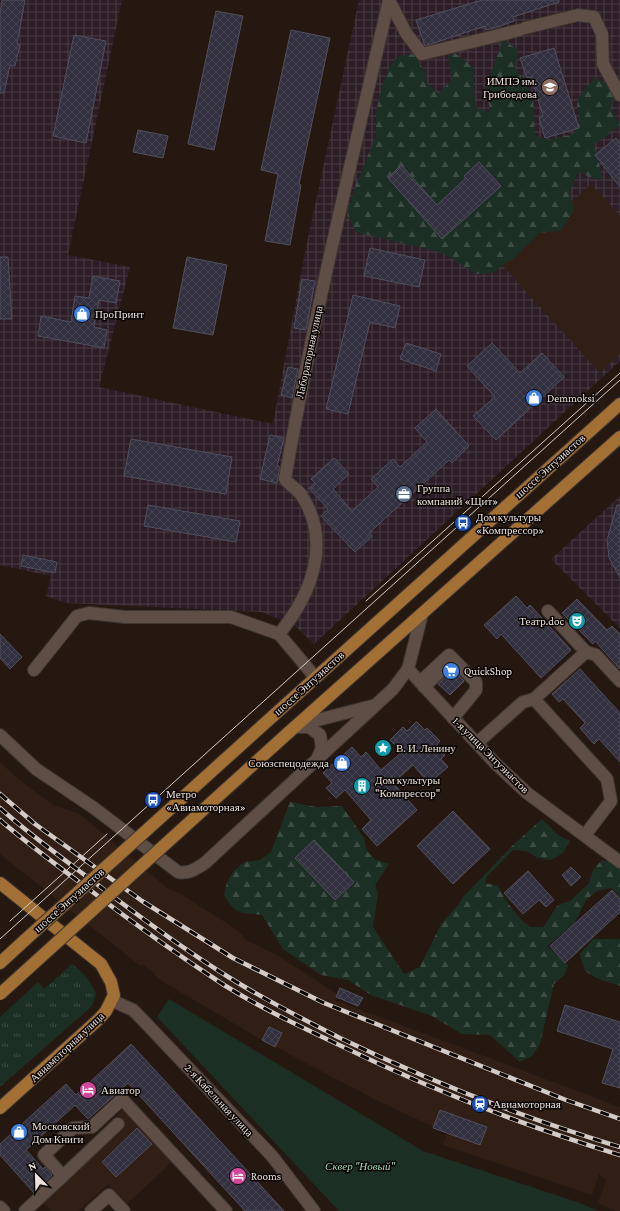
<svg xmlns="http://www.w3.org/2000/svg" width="620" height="1211" font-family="'Crimson Pro',serif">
<defs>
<pattern id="industrial-grid" width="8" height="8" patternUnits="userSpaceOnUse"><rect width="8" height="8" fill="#2c1d27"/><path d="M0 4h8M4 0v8" fill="none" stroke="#4b3e46"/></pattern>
<pattern id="grass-tufts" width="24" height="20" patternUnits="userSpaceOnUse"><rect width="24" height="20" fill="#1c2f25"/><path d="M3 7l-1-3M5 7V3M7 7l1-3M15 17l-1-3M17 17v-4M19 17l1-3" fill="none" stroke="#3d4d44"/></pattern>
<pattern id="forest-firs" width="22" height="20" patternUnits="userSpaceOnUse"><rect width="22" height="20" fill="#1c2f25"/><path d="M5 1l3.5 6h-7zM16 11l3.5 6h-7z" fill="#3d4d44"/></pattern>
<pattern id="building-cross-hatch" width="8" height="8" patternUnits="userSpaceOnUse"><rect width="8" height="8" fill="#32303e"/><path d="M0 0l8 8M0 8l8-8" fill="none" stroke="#464450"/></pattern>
</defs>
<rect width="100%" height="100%" fill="#251811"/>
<g fill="url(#industrial-grid)">
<polygon points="0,0 122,0 68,255 130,267 99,387 273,424 304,257 359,0 620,0 620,361 314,644 293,624 261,612 66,603 46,596 51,576 0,565"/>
<polygon points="620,496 620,628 551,559"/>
</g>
<g fill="#311e14">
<polygon points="591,184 620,216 620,354 600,373 503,266"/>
<polygon points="0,762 17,778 53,805 80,814 167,888 181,894 239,931 246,940 282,958 337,994 335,1000 620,1107 620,1211 615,1211 598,1203 606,1180 599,1174 592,1195 443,1145 447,1133 380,1102 262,1040 158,979 153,972 143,965 139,965 0,854"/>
<polygon points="123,1109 173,1161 127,1204 108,1184 79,1211 51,1211 43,1202 91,1157 82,1148"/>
</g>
<path fill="url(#grass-tufts)" d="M 72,964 C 84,973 90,980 96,994 L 92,1006 L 0,1087 L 0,1017 L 38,982 L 44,989 Z"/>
<g fill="url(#forest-firs)">
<polygon points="503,40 517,49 518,54 515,67 533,95 535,135 549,140 573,134 580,120 577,106 578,98 594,78 611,85 614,94 611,108 620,125 594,145 603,179 597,180 578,172 570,192 574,210 561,231 540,233 513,259 492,273 476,274 443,253 356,232 347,215 355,187 376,136 376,112 382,87 389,67 398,56 414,54 425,72 427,83 438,94 452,80 448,56 455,53 473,67 473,89 477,108 490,113 486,86"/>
<path d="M 290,802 L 316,807 L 342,806 L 364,838 L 367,851 L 376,860 L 389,864 L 375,885 L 378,893 L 373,927 L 404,974 L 420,967 L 441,924 L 458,905 L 463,897 L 514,844 L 542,819 L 558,835 L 570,841 L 563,853 L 551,860 L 538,858 L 526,851 L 513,850 L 487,876 L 485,883 L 498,886 C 506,902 516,916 530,927 L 543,927 L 558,905 L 570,901 L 589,883 L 593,870 L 602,860 L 620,865 L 620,897 L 612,888 L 597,891 L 586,900 L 574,924 L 547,946 L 568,965 L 564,975 L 554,984 L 540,1044 L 532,1056 L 520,1062 L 490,1035 L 462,1034 L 432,1016 L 371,995 L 348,980 L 321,975 L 283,949 L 262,915 C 239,912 237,916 224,895 L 227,882 L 234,871 L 244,862 L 260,860 L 271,852 Z"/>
<polygon points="593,939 620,939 620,986 596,978 585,971 580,954"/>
</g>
<polygon fill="#1c2f25" points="169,999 423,1151 577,1202 599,1211 339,1211 157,1017"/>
<g fill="url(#building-cross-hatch)" stroke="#514f5e">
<polygon points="2,0 25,0 17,44 20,45 15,66 10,65 4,93 0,93 0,14"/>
<polygon points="482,0 559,0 559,2 513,17 514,21 503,25 486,30 485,26 425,46 416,20"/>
<polygon points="216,11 243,16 214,150 188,144"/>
<polygon points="291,30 330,38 299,184 301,185 290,245 265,241 278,174 261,170"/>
<polygon points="74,35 106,41 86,143 53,136"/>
<polygon points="554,48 579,128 545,138 539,118 543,116 531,77 527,78 520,58"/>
<polygon points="138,130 168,136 163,158 133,152"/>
<polygon points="616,138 620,144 620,187 595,155"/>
<polygon points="479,162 501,186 442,239 388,178 401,165 437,205 466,178 464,176"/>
<polygon points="370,248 425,260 419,287 364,276"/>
<polygon points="0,257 8,257 12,319 0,319"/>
<polygon points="187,257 227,265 213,335 173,328"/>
<polygon points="93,276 120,281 116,303 99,300 94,327 107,330 104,348 38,336 41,316 71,322 75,296 89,298"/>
<polygon points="302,279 315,281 306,330 294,328"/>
<polygon points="353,295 400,306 395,328 370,322 348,414 326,409"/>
<polygon points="406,343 441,354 436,371 400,359"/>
<polygon points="492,343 520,373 542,353 564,377 496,440 473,416 495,397 467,366"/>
<polygon points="288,367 298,369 292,398 281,395"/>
<polygon points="436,409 469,446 452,463 449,460 369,533 372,536 355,552 321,516 328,509 309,488 315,483 311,479 334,458 349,474 333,489 352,511 378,487 371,479 393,459 400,467 427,442 415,428"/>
<polygon points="270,435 284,438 277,466 280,467 277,483 260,479"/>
<polygon points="131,439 232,457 226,494 124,476"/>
<polygon points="148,505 240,521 236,542 144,526"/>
<polygon points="617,505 620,505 620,578 609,558 607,540"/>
<polygon points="23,555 57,562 55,573 21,566"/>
<polygon points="516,596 527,608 530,605 571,650 541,678 501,634 497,639 484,625"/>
<polygon points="577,599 607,630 612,626 620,634 620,669 595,641 593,644 562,613"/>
<polygon points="0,634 22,657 10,669 0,658"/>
<polygon points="580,669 620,713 620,762 599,739 594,744 580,728 585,723 563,699 559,702 552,694"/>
<polygon points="453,670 464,681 450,695 438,684"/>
<polygon points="416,722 417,722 425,730 427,728 440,741 436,746 445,755 441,759 448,767 429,783 413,765 393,783 417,810 377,846 362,829 371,820 345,790 336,798 326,788 332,783 323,773 352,747 361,757 366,752 381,770 402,752 390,740 403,727 407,731"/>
<polygon points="453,811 490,849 453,884 417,846"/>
<polygon points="314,840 354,882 335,900 295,858"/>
<polygon points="571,867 581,877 571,886 562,875"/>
<polygon points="528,871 554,900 546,907 539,900 523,914 504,893"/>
<polygon points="612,890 620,899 620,912 565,963 550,946"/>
<polygon points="340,988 363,998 358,1006 336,997"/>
<polygon points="565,1005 620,1022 620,1088 602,1083 613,1049 557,1031"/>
<polygon points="269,1027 282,1033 275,1047 262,1040"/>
<polygon points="131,1044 284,1211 245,1211 128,1083 88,1119 75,1105 26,1150 43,1169 45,1167 52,1175 34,1193 0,1155 0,1144 66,1084 76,1095"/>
<polygon points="440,1110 487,1127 480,1145 433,1128"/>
<polygon points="137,1128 152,1144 116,1177 102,1162"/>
</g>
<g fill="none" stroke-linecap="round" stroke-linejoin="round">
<g stroke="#3e3531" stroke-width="14">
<g id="minor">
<polyline points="389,0 406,33 422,54 520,30"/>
<polyline points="525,28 578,15 594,17 602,34 603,64 620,95"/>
<polyline points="548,611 586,652"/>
<path d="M 279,634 C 311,595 332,543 302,496 C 299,490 290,486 285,479 C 313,318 352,159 389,0"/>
<polyline points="279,634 315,677"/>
<polyline points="408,669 495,763 527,793 620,862"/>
<polyline points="34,670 77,616 89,613 125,617 231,617 279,634"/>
<polyline points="420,682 449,655 453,659 424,687"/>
<polyline points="534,699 586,652 596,655 620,681"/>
<polyline points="453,718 476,690 476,682 453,659"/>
<polyline points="298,725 372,706"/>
<polyline points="299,727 309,727 320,735 322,748 318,757"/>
<path d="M 0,735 L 36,769 L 94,808 L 178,872 C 189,874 196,869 205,863 L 393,689 L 408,669 L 422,614"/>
<polyline points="477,743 523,702 534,699 607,779 611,801 585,835"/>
<polyline points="113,1001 133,1010 139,1016 272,1156 314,1211"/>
<polyline points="63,1176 118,1124"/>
<polyline points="0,1207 4,1211"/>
<polyline points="25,1211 63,1176 44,1155 73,1128 92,1127 122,1099 226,1211"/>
<polyline points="91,1211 109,1195 124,1211"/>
</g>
</g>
<g stroke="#3e3531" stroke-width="14">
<g id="major">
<polyline points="273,716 620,404"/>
<polyline points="288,733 620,437"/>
<polyline points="0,883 101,964 111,982 114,995 106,1011 99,1019 0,1108"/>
<polyline points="0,963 25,940"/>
</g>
</g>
<use href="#minor" stroke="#5e4e46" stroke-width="12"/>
<use href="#major" stroke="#a26f35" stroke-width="12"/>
<g stroke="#d5cbc6" stroke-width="1">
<polyline points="366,601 620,373"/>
<polyline points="10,921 107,834"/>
<polyline points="0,939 620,380"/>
</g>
<g stroke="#d5cbc6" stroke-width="4.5">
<g id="rail">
<polyline points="0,794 35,824 142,901 233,958 324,1003 566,1100 620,1119"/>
<path d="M 0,808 C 31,836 65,860 98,885 C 141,918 185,950 230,978 C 265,1000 303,1019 340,1038 C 431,1082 524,1118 620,1147"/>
<path d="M 0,820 C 29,845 59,867 90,890 C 133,923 178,955 224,985 C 259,1007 297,1025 335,1043 C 427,1088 521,1125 620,1155"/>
</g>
</g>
<use href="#rail" stroke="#0a0503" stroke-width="3" stroke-dasharray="9" stroke-linecap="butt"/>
<g stroke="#3e3531" stroke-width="14" stroke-linecap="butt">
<g id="major-bridge">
<polyline points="25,940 273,716"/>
<polyline points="0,994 288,733"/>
</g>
</g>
<use href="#major-bridge" stroke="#a26f35" stroke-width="12"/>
</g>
<defs>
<g id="university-disc" transform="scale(0.9)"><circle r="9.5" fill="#8d6e63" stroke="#0a0503"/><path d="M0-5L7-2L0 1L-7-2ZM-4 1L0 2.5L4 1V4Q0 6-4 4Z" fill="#fff"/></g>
<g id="shop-disc" transform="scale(0.9)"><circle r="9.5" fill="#3f7fe0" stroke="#0a0503"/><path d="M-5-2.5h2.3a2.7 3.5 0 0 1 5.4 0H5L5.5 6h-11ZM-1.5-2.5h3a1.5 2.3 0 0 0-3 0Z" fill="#fff"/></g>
<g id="office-disc" transform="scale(0.9)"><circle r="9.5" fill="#5c6f8a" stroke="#0a0503"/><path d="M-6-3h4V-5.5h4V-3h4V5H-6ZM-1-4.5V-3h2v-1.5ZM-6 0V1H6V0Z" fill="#fff"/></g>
<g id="bus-disc" transform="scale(0.9)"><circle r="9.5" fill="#1a4fb4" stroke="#0a0503"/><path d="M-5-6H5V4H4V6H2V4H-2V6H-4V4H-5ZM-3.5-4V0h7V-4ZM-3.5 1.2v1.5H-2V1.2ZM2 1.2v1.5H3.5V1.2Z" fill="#fff"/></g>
<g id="theatre-disc" transform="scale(0.9)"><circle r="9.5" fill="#0f9aa8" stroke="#0a0503"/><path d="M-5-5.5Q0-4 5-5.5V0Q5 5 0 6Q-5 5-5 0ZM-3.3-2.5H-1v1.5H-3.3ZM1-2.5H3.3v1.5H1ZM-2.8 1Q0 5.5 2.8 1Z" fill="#fff"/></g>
<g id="supermarket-disc" transform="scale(0.9)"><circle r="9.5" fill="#3f7fe0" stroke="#0a0503"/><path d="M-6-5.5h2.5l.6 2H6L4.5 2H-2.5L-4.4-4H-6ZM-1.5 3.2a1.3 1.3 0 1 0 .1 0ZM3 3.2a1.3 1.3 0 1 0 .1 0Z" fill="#fff"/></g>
<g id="sight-disc" transform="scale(0.9)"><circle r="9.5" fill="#0f9aa8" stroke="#0a0503"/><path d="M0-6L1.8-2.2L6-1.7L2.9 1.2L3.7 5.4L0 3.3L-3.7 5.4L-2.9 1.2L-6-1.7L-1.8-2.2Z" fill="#fff"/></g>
<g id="building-disc" transform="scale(0.9)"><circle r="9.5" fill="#0f9aa8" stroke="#0a0503"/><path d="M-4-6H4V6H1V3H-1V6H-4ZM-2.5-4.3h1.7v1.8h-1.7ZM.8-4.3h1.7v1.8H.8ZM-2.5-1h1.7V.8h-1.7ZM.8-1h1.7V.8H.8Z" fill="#fff"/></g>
<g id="hotel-disc" transform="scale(0.9)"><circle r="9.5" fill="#d1479c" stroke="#0a0503"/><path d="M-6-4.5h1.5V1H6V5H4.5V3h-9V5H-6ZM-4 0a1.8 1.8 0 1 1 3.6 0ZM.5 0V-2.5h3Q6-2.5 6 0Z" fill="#fff"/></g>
<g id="station-disc" transform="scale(0.9)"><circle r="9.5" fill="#1a4fb4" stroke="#0a0503"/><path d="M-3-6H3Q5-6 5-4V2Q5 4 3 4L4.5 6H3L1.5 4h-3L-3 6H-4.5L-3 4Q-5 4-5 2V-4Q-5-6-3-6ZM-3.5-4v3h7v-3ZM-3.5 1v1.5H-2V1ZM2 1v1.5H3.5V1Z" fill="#fff"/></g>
</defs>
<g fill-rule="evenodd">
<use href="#university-disc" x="550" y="87"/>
<use href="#shop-disc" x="82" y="314"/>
<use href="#shop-disc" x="534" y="398"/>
<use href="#office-disc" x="404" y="494"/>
<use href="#bus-disc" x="463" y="523"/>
<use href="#theatre-disc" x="577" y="621"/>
<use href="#supermarket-disc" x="451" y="671"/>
<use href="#sight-disc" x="383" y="748"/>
<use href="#shop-disc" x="342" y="763"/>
<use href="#building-disc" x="362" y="786"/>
<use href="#bus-disc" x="153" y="800"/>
<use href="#hotel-disc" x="88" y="1090"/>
<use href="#station-disc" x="480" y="1104"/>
<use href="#shop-disc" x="19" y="1132"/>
<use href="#hotel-disc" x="238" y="1176"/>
</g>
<g text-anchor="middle" stroke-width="3" stroke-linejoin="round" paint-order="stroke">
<g font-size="11" fill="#ebe2dd" stroke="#0a0503" text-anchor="start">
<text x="537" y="85" text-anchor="end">ИМПЭ им.<tspan x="537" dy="13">Грибоедова</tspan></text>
<text x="95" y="318">ПроПринт</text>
<text x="547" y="402">Demmoksi</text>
<text x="417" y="492">Группа<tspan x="417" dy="13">компаний «Щит»</tspan></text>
<text x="476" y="521">Дом культуры<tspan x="476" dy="13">«Компрессор»</tspan></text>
<text x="564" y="625" text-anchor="end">Театр.doc</text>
<text x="464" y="675">QuickShop</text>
<text x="396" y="752">В. И. Ленину</text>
<text x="329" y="767" text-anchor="end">Союзспецодежда</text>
<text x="375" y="784">Дом культуры<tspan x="375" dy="13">"Компрессор"</tspan></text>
<text x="166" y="798">Метро<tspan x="166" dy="13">«Авиамоторная»</tspan></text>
<text x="101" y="1094">Авиатор</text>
<text x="493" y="1108">Авиамоторная</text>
<text x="32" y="1130">Московский<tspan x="32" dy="13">Дом Книги</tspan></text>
<text x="251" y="1180">Rooms</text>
</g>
<g font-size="11" fill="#ebe2dd" stroke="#0a0503">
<text transform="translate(309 352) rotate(-78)" y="4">Лабораторная улица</text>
<text transform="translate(550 466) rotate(-42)" y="4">шоссе Энтузиастов</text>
<text transform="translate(309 683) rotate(-42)" y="4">шоссе Энтузиастов</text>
<text transform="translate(491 755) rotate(45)" y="4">1-я улица Энтузиастов</text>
<text transform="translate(69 900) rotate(-42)" y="4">шоссе Энтузиастов</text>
<text transform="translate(67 1047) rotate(-43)" y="4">Авиамоторная улица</text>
<text transform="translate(219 1100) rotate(47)" y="4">2-я Кабельная улица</text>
</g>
<g font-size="11" font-style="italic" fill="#a2dcbb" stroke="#0a0503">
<text x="360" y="1170">Сквер "Новый"</text>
</g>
</g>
<g transform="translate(36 1175) rotate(337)" stroke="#0a0503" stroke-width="3" paint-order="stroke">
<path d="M0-3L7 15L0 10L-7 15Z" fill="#ebe2dd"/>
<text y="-6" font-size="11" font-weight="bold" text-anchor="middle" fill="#ebe2dd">N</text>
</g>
</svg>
